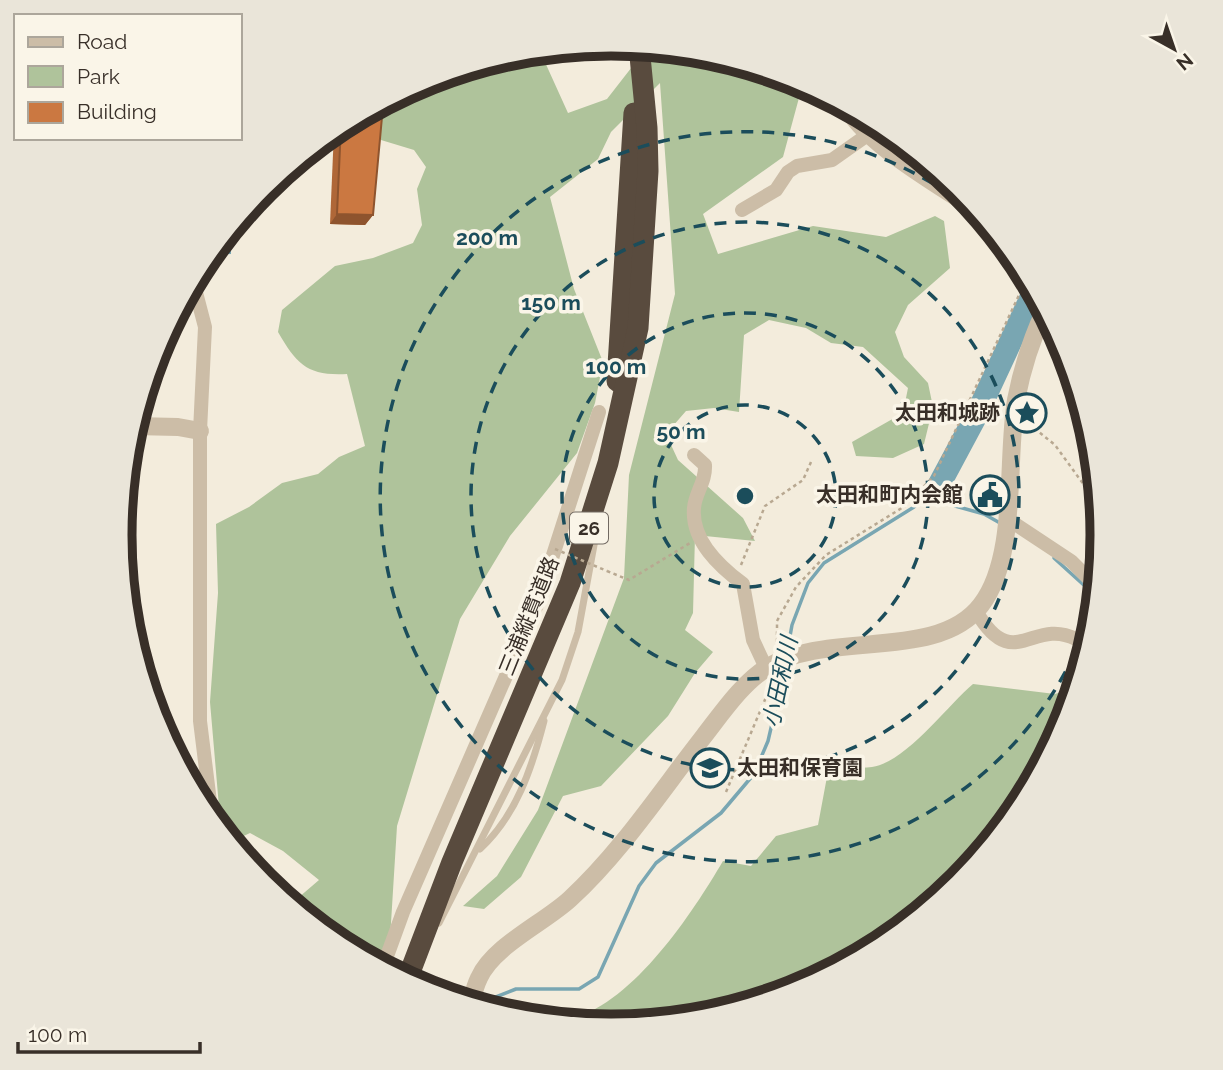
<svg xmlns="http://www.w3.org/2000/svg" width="1223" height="1070" font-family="Raleway,'Noto Sans JP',sans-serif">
<rect width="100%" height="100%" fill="#f3ecdc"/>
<g fill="#afc39b">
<path d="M 642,47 L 708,53 L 803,83 L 783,157 L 703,214 L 718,254 L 813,226 L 886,237 L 935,216 L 944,221 L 950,268 L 908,305 L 895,332 L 904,357 L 928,383 L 933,407 L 924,444 L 893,458 L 856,456 L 852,442 L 903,413 L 908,388 L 863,347 L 831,343 L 806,328 L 769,320 L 744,335 L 739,412 L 714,408 L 686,411 L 666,434 L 678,460 L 743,518 L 755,541 L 695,535 L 693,613 L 685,630 L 713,652 L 695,673 L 668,716 L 601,786 L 563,796 L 521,877 L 484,909 L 463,906 L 497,876 L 538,810 L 624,578 L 629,475 L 675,294 L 660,83 L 611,132 L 598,159 L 550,197 L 574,289 L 603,362 L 595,403 L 577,453 L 510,536 L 460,619 L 397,826 L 390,939 L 380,965 L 338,943 L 291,904 L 319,880 L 283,851 L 250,833 L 231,842 L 221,830 L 210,702 L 218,593 L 216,524 L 249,507 L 282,483 L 318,474 L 339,457 L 365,446 L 347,374 C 308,376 297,365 278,332 L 282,310 L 335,266 L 373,258 L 413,243 L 422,225 L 417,189 L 426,167 L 414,150 L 381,140 L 373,108 L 424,81 L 504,57 L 544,60 L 568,113 L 607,99 L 635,63 Z"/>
<path d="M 973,684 L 1055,694 L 1076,687 C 1031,837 906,957 756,1002 C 740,1007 722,1014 705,1017 C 688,1020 670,1021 652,1022 C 607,1027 548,1027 505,1013 C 524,1015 550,1023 569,1019 C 631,1006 692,914 723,861 L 751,866 L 776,836 L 818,825 L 829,766 C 843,766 859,769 872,767 C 906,762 947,706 973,684 Z"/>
</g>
<polygon fill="#79a6b2" points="231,228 231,254 209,255"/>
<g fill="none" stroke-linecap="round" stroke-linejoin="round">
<g stroke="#79a6b2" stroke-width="3.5">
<polyline points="1054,558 1097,597"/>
<polyline points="787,653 792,625 808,583 824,563 914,507 939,485 955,506 984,514 1000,523"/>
<polyline points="478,1004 516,989 579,989 598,977 639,886 656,863 721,813 754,774 768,741 785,668"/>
</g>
<polyline stroke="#79a6b2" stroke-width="23" points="939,485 977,414 1035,289"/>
<g stroke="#b8a891" stroke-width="2.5" stroke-dasharray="3.5 3.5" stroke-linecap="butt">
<polyline points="1029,424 1055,445 1084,485 1099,501"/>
<polyline points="1101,518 1102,523"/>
<polyline points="741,565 765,506 803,480 811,462"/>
<polyline points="607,571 629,580 690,543"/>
<polyline points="777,649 777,621 796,587 826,555 905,506 934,476 1028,276"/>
<polyline points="726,792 772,683"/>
</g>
<g stroke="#ccbda7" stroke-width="7">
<polyline points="868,138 881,125"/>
<path d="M 480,849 C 516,816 532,768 544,721"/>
<polyline points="439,923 562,680 578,632 596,534"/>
</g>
<g stroke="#ccbda7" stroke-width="14">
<polyline points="560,53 561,49"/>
<path d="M 843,104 C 862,146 943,189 983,217"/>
<polyline points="742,210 776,190 788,172 797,166 832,160 866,136"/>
<polyline points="193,281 205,327 200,431 200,721 212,818"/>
<path d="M 694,455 L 705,465 C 706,482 695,493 694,508 C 691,541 720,567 743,584 L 753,640 L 766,668"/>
<polyline points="1006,518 1071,561 1098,588"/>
<path d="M 976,611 C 1013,675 1032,617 1076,639"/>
<polyline points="383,967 403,912 537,605 599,412"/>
</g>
<g stroke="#ccbda7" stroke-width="18">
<polyline points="134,426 178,427 200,431"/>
<path d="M 471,1003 C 473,995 475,986 479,978 C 493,946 544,923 570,899 C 621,852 661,791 704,736 C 722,713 742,683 768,667 C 827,630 938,662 981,605 C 1018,557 1006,460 1016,400 C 1022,369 1032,338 1045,310"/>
</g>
<g stroke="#594b3e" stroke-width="21">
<polyline points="617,381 634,113"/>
<polyline points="407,980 452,862 570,583 608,463 638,328 648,171 647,128 639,46"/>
</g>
<polyline stroke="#b8a891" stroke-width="2.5" stroke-dasharray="3.5 3.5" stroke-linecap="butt" points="555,549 607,571"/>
</g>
<polygon fill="#af6738" points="378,106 373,215 365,225 330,224 334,131 339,126"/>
<polygon fill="#8e542e" points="337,214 373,215 365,225 330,224"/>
<polygon fill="#cb7841" stroke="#8e542e" stroke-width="2" points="378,106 383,106 373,215 337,214 341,125"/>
<g fill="none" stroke="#1b4d5b" stroke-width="3.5" stroke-dasharray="12 9">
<circle cx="745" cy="496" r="91"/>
<circle cx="745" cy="496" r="183"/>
<circle cx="745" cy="496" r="274"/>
<path d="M1097 594A365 365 0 1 1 989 225"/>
</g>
<defs>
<g id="sight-ring" transform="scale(2.0125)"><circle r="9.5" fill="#faf5e8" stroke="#1b4d5b" stroke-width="1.5"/><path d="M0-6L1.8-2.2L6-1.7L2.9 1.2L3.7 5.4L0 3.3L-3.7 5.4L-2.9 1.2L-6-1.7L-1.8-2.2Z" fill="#1b4d5b"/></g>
<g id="civic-ring" transform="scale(2.0125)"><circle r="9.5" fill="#faf5e8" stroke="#1b4d5b" stroke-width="1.5"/><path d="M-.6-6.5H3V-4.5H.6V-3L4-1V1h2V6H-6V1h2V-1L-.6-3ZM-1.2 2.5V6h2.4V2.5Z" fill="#1b4d5b"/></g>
<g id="school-ring" transform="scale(2.0125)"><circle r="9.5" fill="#faf5e8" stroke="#1b4d5b" stroke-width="1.5"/><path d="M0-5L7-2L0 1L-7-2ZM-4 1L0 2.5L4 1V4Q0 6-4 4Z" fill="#1b4d5b"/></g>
</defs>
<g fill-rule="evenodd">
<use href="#sight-ring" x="1027" y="413"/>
<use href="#civic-ring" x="990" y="495"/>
<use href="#school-ring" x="710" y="768"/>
</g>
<g text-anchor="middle" stroke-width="7" stroke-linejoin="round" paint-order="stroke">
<rect fill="#faf5e8" stroke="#726a62" stroke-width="2" x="570" y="512.5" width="38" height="31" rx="5"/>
<g font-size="19" font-weight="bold" fill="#382f28">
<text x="589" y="535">26</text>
</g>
<g font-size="21" font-weight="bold" fill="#382f28" stroke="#faf5e8" text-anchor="end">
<text x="1000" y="420">太田和城跡</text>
<text x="963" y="502">太田和町内会館</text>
<text x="737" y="775" text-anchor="start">太田和保育園</text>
</g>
<g font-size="21" fill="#382f28" stroke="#faf5e8">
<text transform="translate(529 616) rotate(-68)" y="7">三浦縦貫道路</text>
</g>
<g font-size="23" font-style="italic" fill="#1b4d5b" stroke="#faf5e8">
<text transform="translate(780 682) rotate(-78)" y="8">小田和川</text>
</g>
</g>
<path d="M0 0H1223V1070H0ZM132 535a479 479 0 1 1 958 0a479 479 0 1 1-958 0Z" fill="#eae5d9" fill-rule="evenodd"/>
<path fill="none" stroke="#382f28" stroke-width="9" d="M132 535a479 479 0 1 1 958 0a479 479 0 1 1-958 0Z"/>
<circle cx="745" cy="496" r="10" fill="#1b4d5b" stroke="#faf5e8" stroke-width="3.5"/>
<g font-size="21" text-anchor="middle" font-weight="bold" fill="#1b4d5b" stroke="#faf5e8" stroke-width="7" stroke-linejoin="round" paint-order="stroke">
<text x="487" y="245">200 m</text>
<text x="551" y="310">150 m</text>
<text x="616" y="374">100 m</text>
<text x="681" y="439">50 m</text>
</g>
<rect x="14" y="14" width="228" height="126" fill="#faf5e8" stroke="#aca69b" stroke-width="2"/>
<rect x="28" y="37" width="35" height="10" fill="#ccbda7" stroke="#aca69b" stroke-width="2"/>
<text x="77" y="49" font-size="21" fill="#382f28">Road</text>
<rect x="28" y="66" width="35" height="21" fill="#afc39b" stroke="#aca69b" stroke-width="2"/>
<text x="77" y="84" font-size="21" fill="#382f28">Park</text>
<rect x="28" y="102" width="35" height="21" fill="#cb7841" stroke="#aca69b" stroke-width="2"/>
<text x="77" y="119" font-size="21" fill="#382f28">Building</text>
<g transform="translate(1174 49) rotate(140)" stroke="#faf5e8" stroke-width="5" paint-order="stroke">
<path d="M0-5L12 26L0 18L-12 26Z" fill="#382f28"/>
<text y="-10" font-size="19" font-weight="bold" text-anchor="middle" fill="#382f28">N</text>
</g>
<path d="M18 1042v10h182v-10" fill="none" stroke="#382f28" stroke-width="3.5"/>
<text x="28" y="1042" font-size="21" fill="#382f28" stroke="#faf5e8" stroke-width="5" paint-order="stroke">100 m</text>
</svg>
